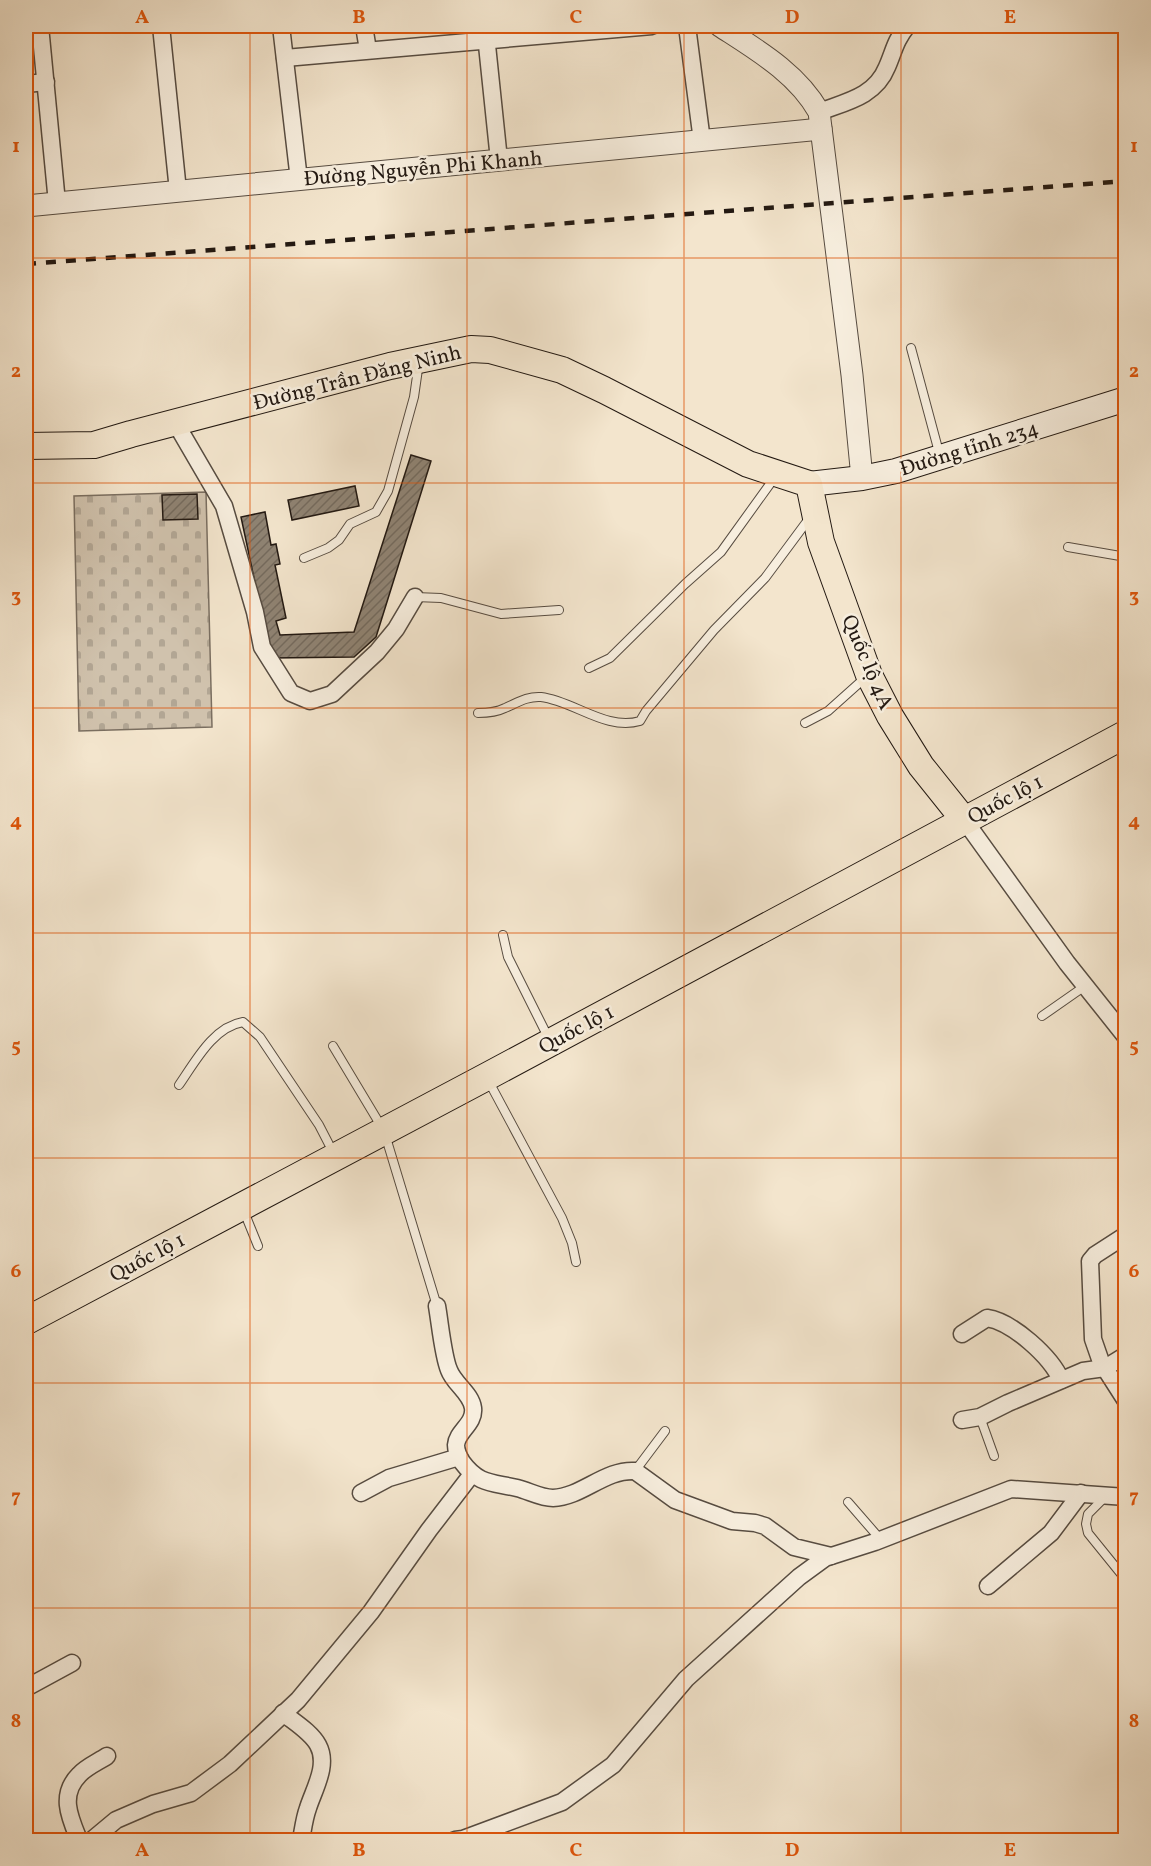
<svg xmlns="http://www.w3.org/2000/svg" width="1151" height="1866" font-family="Vollkorn,serif">
<defs>
<pattern id="cemetery-stones" width="16" height="16" patternUnits="userSpaceOnUse" patternTransform="scale(1.5)"><rect width="16" height="16" fill="#d0c2ad"/><path d="M2 7V4a2 2 0 0 1 4 0v3zM10 15v-3a2 2 0 0 1 4 0v3z" fill="#b2a694"/></pattern>
<pattern id="building-hatch" width="6" height="6" patternUnits="userSpaceOnUse" patternTransform="scale(1.5)"><rect width="6" height="6" fill="#8f8373"/><path d="M-1 1l2-2M0 6l6-6M5 7l2-2" fill="none" stroke="#746a5d"/></pattern>
</defs>
<rect width="100%" height="100%" fill="#f3e5cd"/>
<filter id="stains"><feTurbulence type="fractalNoise" baseFrequency=".00333" numOctaves="4"/><feColorMatrix values="0 0 0 0 .2 0 0 0 0 .09 0 0 0 0 .02 0 0 0 .5 -.17"/></filter>
<radialGradient id="worn" r=".72"><stop offset=".6" stop-color="#630" stop-opacity="0"/><stop offset="1" stop-color="#630" stop-opacity=".3"/></radialGradient>
<polygon fill="url(#cemetery-stones)" stroke="#7a6e60" stroke-width="1.5" points="206,492 212,727 79,731 74,496"/>
<g fill="url(#building-hatch)" stroke="#231912" stroke-width="1.5">
<polygon points="411,455 431,461 376,637 354,657 271,658 241,517 265,512 271,545 276,544 280,564 275,565 286,618 276,621 280,635 354,632"/>
<polygon points="355,486 359,506 292,520 288,500"/>
<polygon points="197,494 198,519 163,520 162,495"/>
</g>
<g fill="none" stroke-linecap="round" stroke-linejoin="round">
<g stroke="#574c41" stroke-width="10">
<g id="service">
<polyline points="911,348 940,456"/>
<polyline points="1068,547 1126,557"/>
<polyline points="304,558 328,548 339,540 350,524 376,512 388,491 414,397 419,362"/>
<polyline points="415,597 441,598 501,614 559,610"/>
<polyline points="589,668 610,658 685,584 721,552 775,477"/>
<path d="M 478,713 C 487,713 497,712 505,708 C 517,703 527,696 541,697 C 574,701 606,731 640,721 L 646,711 L 714,630 L 765,578 L 811,516"/>
<polyline points="805,723 828,711 866,677"/>
<polyline points="503,935 508,957 549,1039"/>
<polyline points="1042,1016 1085,986"/>
<polyline points="333,1046 384,1131 437,1306"/>
<polyline points="488,1080 562,1218 572,1243 576,1262"/>
<path d="M 179,1085 C 195,1062 213,1027 243,1022 L 260,1037 L 319,1125 L 334,1154"/>
<polyline points="243,1209 258,1246"/>
<polyline points="980,1417 994,1456"/>
<polyline points="635,1471 665,1431"/>
<polyline points="1106,1496 1088,1514 1086,1524 1088,1533 1122,1575"/>
<polyline points="848,1502 881,1540"/>
<polyline points="26,1553 26,1555"/>
</g>
</g>
<g stroke="#574c41" stroke-width="19">
<g id="minor">
<polyline points="40,26 57,203"/>
<polyline points="161,26 178,191"/>
<polyline points="281,26 299,180"/>
<polyline points="364,26 368,50"/>
<polyline points="485,26 499,160"/>
<polyline points="687,26 702,141"/>
<polyline points="285,58 652,26"/>
<polyline points="26,84 46,82"/>
<path d="M 819,112 C 845,102 875,97 887,67 C 894,51 895,41 907,26"/>
<polyline points="175,422 224,506 255,612 262,647 291,693 310,701 332,694 377,652 396,629 415,597"/>
<polyline points="965,821 1067,963 1126,1037"/>
<polyline points="1126,1235 1095,1255 1090,1261 1093,1339 1101,1362 1126,1401"/>
<path d="M 437,1306 C 440,1323 443,1356 449,1370 C 454,1384 471,1393 473,1408 C 475,1424 457,1431 456,1445 C 456,1451 459,1457 462,1462 C 479,1485 492,1482 517,1488 C 529,1491 541,1498 553,1498 C 582,1497 605,1469 635,1471 L 675,1500 L 732,1521 L 755,1523 L 765,1526 L 794,1547 L 831,1556"/>
<path d="M 962,1334 L 987,1318 C 1013,1322 1051,1357 1061,1380"/>
<polyline points="962,1420 980,1417 1008,1403 1083,1371 1105,1368 1126,1355"/>
<polyline points="361,1493 389,1478 459,1457"/>
<polyline points="988,1586 1051,1533 1081,1493"/>
<polyline points="26,1688 72,1663"/>
<path d="M 283,1713 C 294,1722 311,1732 318,1745 C 329,1765 314,1789 308,1808 C 304,1819 303,1830 301,1840"/>
<path d="M 79,1840 C 70,1818 59,1795 79,1775 C 86,1767 98,1762 107,1756"/>
<polyline points="92,1840 116,1820 153,1804 191,1793 230,1764 298,1700 371,1612 429,1530 472,1474"/>
<polyline points="455,1840 463,1839 562,1802 613,1765 686,1679 799,1577 825,1558 875,1542 1011,1489 1126,1497"/>
</g>
</g>
<g stroke="#574c41" stroke-width="23">
<g id="tertiary">
<path d="M 720,26 C 757,50 797,73 819,112 L 852,375 L 862,478"/>
<polyline points="26,206 821,129"/>
</g>
</g>
<g stroke="#231912" stroke-width="26">
<polyline id="secondary" points="809,484 862,478 896,471 1126,399"/>
</g>
<g stroke="#231912" stroke-width="28">
<polyline id="primary" points="26,446 94,445 131,434 390,366 471,349 490,350 562,370 604,390 748,464 809,484 821,542 869,675 890,716 921,766 965,821"/>
</g>
<g stroke="#231912" stroke-width="29">
<polyline id="trunk" points="26,1321 486,1077 1126,734"/>
</g>
<use href="#service" stroke="#f7eede" stroke-width="8"/>
<use href="#minor" stroke="#f7eede" stroke-width="16"/>
<use href="#tertiary" stroke="#f7eede" stroke-width="21"/>
<use href="#secondary" stroke="#f7eede" stroke-width="24"/>
<use href="#primary" stroke="#f3e5cd" stroke-width="26"/>
<use href="#trunk" stroke="#f3e5cd" stroke-width="27"/>
<polyline stroke="#231912" stroke-width="4.5" stroke-dasharray="10 10" stroke-linecap="butt" points="26,264 1126,181"/>
</g>
<path fill="none" stroke="#de560c" stroke-width="1.5" stroke-opacity="0.55" d="M 250,26 L 250,1840M 467,26 L 467,1840M 684,26 L 684,1840M 901,26 L 901,1840M 26,258 L 1126,258M 26,483 L 1126,483M 26,708 L 1126,708M 26,933 L 1126,933M 26,1158 L 1126,1158M 26,1383 L 1126,1383M 26,1608 L 1126,1608"/>
<g text-anchor="middle" stroke-width="5" stroke-linejoin="round" paint-order="stroke">
<g font-size="21" fill="#231912" stroke="#f7eede">
<text transform="translate(423 168) rotate(-5)" y="7">Đường Nguyễn Phi Khanh</text>
<text transform="translate(357 377) rotate(-14)" y="7">Đường Trần Đăng Ninh</text>
<text transform="translate(969 448) rotate(-17)" y="7">Đường tỉnh 234</text>
<text transform="translate(868 662) rotate(67)" y="7">Quốc lộ 4A</text>
<text transform="translate(1005 799) rotate(-28)" y="7">Quốc lộ 1</text>
<text transform="translate(576 1029) rotate(-28)" y="7">Quốc lộ 1</text>
<text transform="translate(147 1257) rotate(-28)" y="7">Quốc lộ 1</text>
</g>
</g>
<rect width="1151" height="1866" fill="none" stroke="#f3e5cd" stroke-width="66"/>
<rect x="33" y="33" width="1085" height="1800" fill="none" stroke="#de560c" stroke-width="2"/>
<g font-size="20" text-anchor="middle" font-weight="bold" fill="#de560c">
<text x="142" y="23">A</text>
<text x="359" y="23">B</text>
<text x="576" y="23">C</text>
<text x="792" y="23">D</text>
<text x="1010" y="23">E</text>
<text x="16" y="152">1</text>
<text x="1134" y="152">1</text>
<text x="16" y="377">2</text>
<text x="1134" y="377">2</text>
<text x="16" y="602">3</text>
<text x="1134" y="602">3</text>
<text x="16" y="827">4</text>
<text x="1134" y="827">4</text>
<text x="16" y="1052">5</text>
<text x="1134" y="1052">5</text>
<text x="16" y="1277">6</text>
<text x="1134" y="1277">6</text>
<text x="16" y="1502">7</text>
<text x="1134" y="1502">7</text>
<text x="16" y="1727">8</text>
<text x="1134" y="1727">8</text>
<text x="142" y="1856">A</text>
<text x="359" y="1856">B</text>
<text x="576" y="1856">C</text>
<text x="792" y="1856">D</text>
<text x="1010" y="1856">E</text>
</g>
<rect width="100%" height="100%" filter="url(#stains)"/>
<rect width="100%" height="100%" fill="url(#worn)"/>
</svg>
